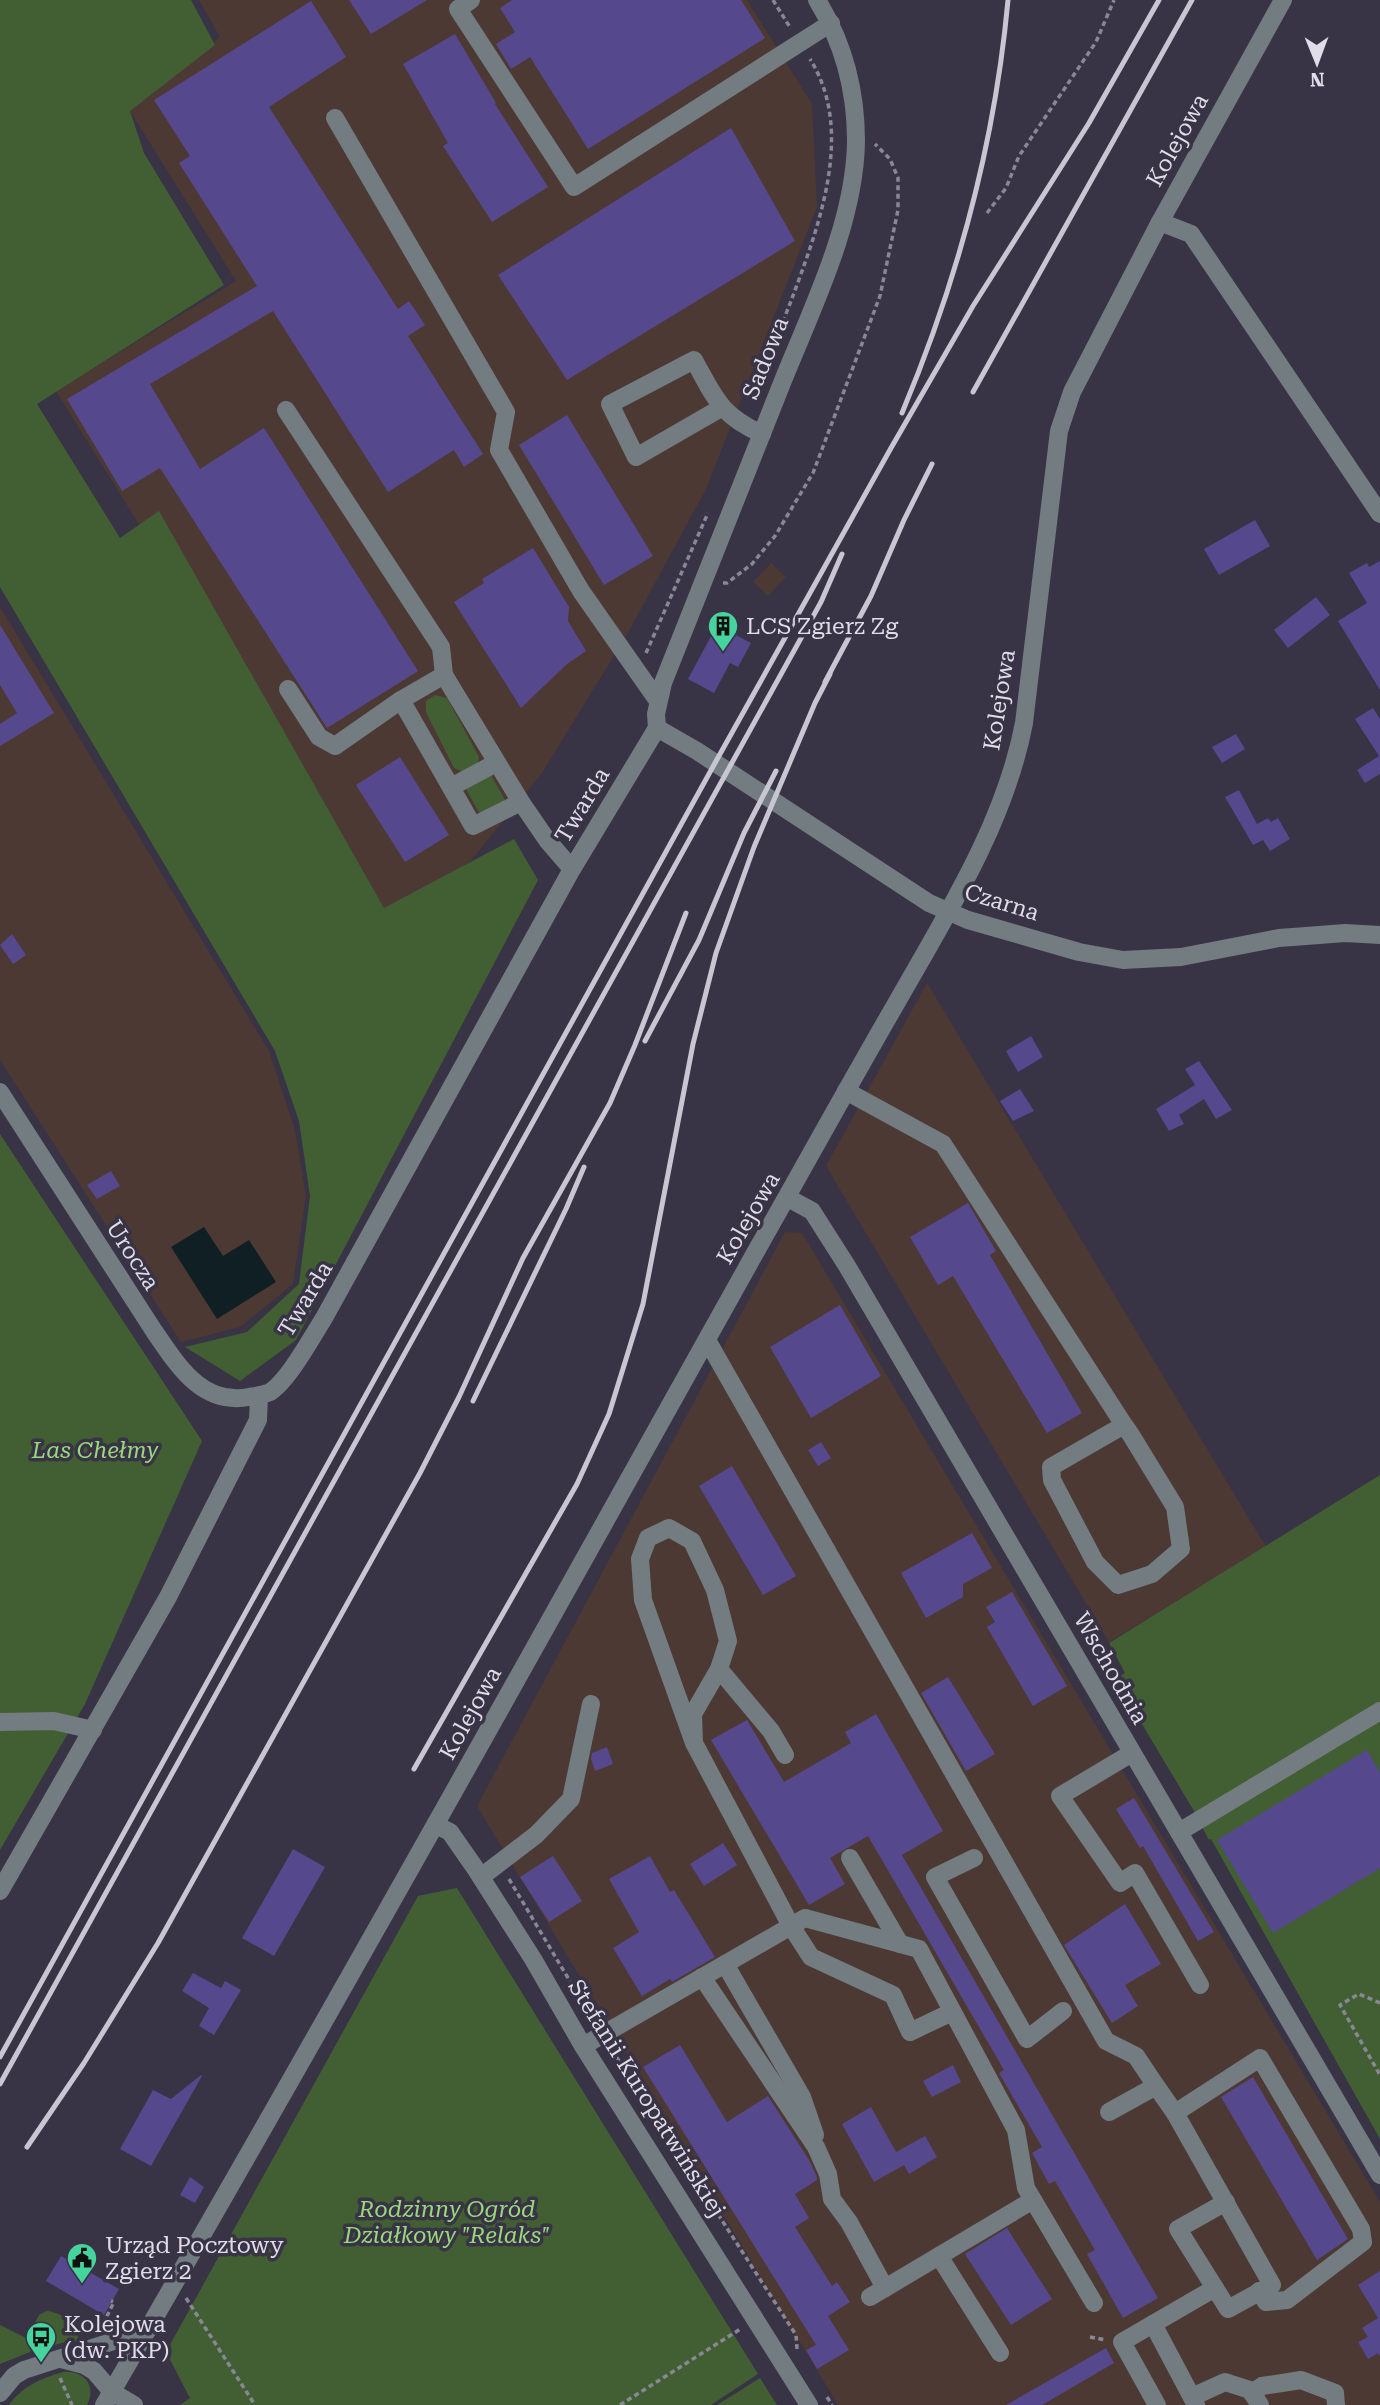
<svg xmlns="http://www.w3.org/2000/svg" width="1380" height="2405" font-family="'Roboto Serif',serif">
<rect width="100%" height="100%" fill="#383345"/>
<g fill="#4d3933">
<polygon points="199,0 747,0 812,104 817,207 706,489 628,633 542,773 402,946 56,391 236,281 130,111 220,37"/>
<polygon points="771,563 786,577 768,596 753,582"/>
<polygon points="0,607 269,1051 295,1130 306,1195 293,1284 240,1327 181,1342 0,1060"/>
<polygon points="927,983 1266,1547 1109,1642 826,1166"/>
<polygon points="785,1232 802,1233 1380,2202 1380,2405 838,2405 477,1806"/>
</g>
<g fill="#425f34">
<polygon points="0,0 191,0 215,45 130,111 144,153 224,285 37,404 120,538 159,511 384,908 514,839 538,880 296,1340 240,1381 185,1347 247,1332 299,1284 310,1196 299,1121 275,1051 0,587"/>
<polygon points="435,695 447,698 479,757 477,767 466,773 454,768 426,712 426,701"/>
<polygon points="491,775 505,800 480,814 466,789"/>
<polygon points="0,1134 202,1441 85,1704 0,1850"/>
<polygon points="1380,1475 1380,2139 1211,1839 1209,1840 1202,1827 1203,1826 1115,1679 1125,1673 1109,1643"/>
<polygon points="457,1888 758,2374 711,2405 180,2405 190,2398 166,2352 418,1896"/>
<path d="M 47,2311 C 62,2313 80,2323 78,2340 L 71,2344 L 70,2341 L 50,2346 L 48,2338 L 35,2341 L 29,2334 L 39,2315 Z"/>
<polygon points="0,2325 28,2339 31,2350 30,2352 0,2364"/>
<path d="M 63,2372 C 84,2370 97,2386 87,2405 L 9,2405 C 22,2386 42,2378 63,2372 Z"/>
<polygon points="760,2378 777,2405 717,2405"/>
</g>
<polygon fill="#101f23" points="204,1227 223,1256 249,1240 276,1282 217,1319 171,1247"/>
<g fill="#56488d">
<polygon points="349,0 427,0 371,34"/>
<polygon points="512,0 741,0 765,38 588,149 530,57 511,69 496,44 515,32 500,8"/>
<polygon points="311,1 346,57 269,107 398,309 409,301 425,325 408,336 483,454 464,467 454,450 388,492 273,311 150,384 200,469 264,428 418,671 327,728 160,468 122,491 67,399 257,286 179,163 190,156 154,100"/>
<polygon points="455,34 496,103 495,104 548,187 492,222 443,146 448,143 403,64"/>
<polygon points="731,128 795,241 567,380 498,275"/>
<polygon points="567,415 653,556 604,585 519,445"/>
<polygon points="1255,520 1270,546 1219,575 1204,549"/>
<polygon points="533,548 569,607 568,621 586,651 567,664 521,708 454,602 484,583 482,579"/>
<polygon points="1380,561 1380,690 1338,621 1367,603 1349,573 1367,563 1369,567"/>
<polygon points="1316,597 1330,615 1288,648 1274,630"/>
<polygon points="0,625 54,713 0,746 0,724 17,713 0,685"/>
<polygon points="717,625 751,643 738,667 730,663 714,693 688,679"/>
<polygon points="1373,708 1380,719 1380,774 1365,783 1357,770 1379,756 1355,719"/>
<polygon points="1236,734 1245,749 1222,763 1212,747"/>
<polygon points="400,757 449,835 405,862 356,785"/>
<polygon points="1239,790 1257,824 1268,818 1271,822 1278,818 1290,839 1270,851 1263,840 1253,845 1225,797"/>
<polygon points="12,934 26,955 13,964 0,945"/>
<polygon points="1031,1036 1043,1057 1018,1072 1006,1051"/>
<polygon points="1199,1061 1232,1110 1216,1119 1204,1099 1179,1115 1184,1124 1169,1131 1156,1109 1195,1085 1185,1069"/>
<polygon points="1020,1089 1034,1111 1013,1121 1000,1101"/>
<polygon points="111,1171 120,1186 97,1199 87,1185"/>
<polygon points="968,1203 996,1251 990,1255 1082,1413 1047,1433 953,1276 938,1285 910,1237"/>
<polygon points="840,1305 881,1376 811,1418 770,1347"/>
<polygon points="821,1442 831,1458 818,1466 808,1450"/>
<polygon points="732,1466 796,1576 763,1595 699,1486"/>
<polygon points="972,1533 992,1568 963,1584 963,1597 926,1618 901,1573"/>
<polygon points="1012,1592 1067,1686 1033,1706 987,1627 995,1622 986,1607"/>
<polygon points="948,1677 995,1754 966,1771 921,1693"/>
<polygon points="876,1714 943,1831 902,1855 1158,2298 1123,2318 1087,2254 1095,2250 1055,2181 1049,2184 1032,2153 1042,2147 999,2073 1004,2070 868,1836 830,1858 845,1884 809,1905 711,1740 747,1720 784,1782 851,1743 845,1732"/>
<polygon points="607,1747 613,1764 595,1771 591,1759 592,1753"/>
<polygon points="1367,1750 1380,1773 1380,1868 1273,1933 1217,1840"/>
<polygon points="1134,1798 1214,1932 1198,1941 1143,1846 1140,1848 1116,1809"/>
<polygon points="723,1843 737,1865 704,1886 690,1864"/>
<polygon points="293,1849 325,1867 274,1956 242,1938"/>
<polygon points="553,1856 582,1901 549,1922 520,1877"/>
<polygon points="650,1856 670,1892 674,1890 715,1957 672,1982 670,1979 642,1996 613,1948 639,1932 609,1879"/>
<polygon points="1125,1904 1161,1964 1125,1985 1138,2006 1112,2023 1064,1945"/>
<polygon points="193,1973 221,1988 225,1981 241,1990 214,2035 199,2026 209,2008 182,1991"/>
<polygon points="680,2045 727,2122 768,2096 809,2160 817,2177 817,2180 795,2194 809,2218 795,2227 832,2286 837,2282 850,2302 828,2316 849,2350 817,2369 806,2350 816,2345 643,2067"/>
<polygon points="953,2065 961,2082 932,2097 923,2081"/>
<polygon points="201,2075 202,2076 151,2166 120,2149 153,2090 171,2099"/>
<polygon points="1253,2077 1348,2239 1317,2260 1221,2097"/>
<polygon points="871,2107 896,2152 925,2136 937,2157 909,2174 904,2165 874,2182 842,2124"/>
<polygon points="190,2177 204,2187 195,2203 180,2195"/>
<polygon points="1007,2228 1052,2299 1011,2325 965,2254"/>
<polygon points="61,2256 119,2289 104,2315 46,2281"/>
<polygon points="1380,2271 1380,2356 1378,2353 1368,2359 1358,2342 1368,2337 1362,2328 1378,2318 1358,2285"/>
<polygon points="1106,2348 1114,2363 1042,2405 1006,2405"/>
</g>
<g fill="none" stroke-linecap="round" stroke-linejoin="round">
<g stroke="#8a8795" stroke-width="3.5" stroke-dasharray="5 3.5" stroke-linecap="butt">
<polyline points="773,0 791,29"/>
<polyline points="987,213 1006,188 1019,156 1096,42 1114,0"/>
<path d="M 752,401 C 765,368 778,334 791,301 C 818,228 856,132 810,59"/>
<polyline points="723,583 727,583 752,564 775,536 813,473 880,296 898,210 898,178 890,159 875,144"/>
<polyline points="646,653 708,513"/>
<polyline points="509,1879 593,2020"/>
<polyline points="1380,2003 1359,1994 1340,2005 1380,2075"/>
<polyline points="612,2050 796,2335 797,2349"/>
<polyline points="186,2298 255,2405"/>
<polyline points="103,2324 114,2302 111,2301"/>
<polyline points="1090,2337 1106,2340"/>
<polyline points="60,2378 72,2405"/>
<polyline points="827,2397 832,2405"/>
<polyline points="620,2405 742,2328"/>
</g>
<g stroke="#727c81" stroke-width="18">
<polyline points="471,0 458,9 574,187 831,23"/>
<polyline points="335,118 506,412 499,450 581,591 658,701"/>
<polyline points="1160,222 1191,234 1380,514"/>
<path d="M 721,408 L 636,457 L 610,404 L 694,360 C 715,398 720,415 762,434"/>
<polyline points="286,410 441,647 444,675 521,802 547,840 572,869"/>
<polyline points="444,675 401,700 473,826 521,802"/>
<polyline points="288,689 319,737 335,746 401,700"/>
<polyline points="657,728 697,751 929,903 968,920 1079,952 1123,960 1181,957 1279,938 1306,936 1345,933 1380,935"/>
<path d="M 657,728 L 656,714 L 663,683 C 702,583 742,483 782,383 C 812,308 855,223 856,141 C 856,91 843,42 817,0"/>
<polyline points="451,787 496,763"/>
<polyline points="846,1091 943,1144 1124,1425 1131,1435 1175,1507 1181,1549 1152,1574 1118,1585 1095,1562 1052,1480 1051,1467 1124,1425"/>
<path d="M 0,1092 L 154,1331 C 177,1364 201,1406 249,1397 C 255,1396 264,1395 270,1392 C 288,1381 312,1337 324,1318 L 572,869 L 657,728"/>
<polyline points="788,1198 812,1211 847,1266 1380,2175"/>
<polyline points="707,1340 1106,2041 1136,2056 1156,2086 1175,2113 1272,2285 1228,2309 1178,2229 1226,2202"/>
<polyline points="719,1669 771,1731 785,1755"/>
<polyline points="0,1722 54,1721 93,1730"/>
<polyline points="694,1743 643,1600 640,1559 648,1538 669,1528 692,1541 715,1590 728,1641 719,1669 693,1714 694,1743 791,1926 811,1957 893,1995 910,2032 952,2012"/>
<polyline points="1132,1753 1060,1796 1120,1883 1135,1873 1200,1985"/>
<polyline points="436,1825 450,1832 475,1868 533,1959 583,2046 809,2405"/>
<polyline points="1179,1832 1380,1711"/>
<polyline points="850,1858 900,1944"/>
<polyline points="974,1858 935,1877 1027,2039 1063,2011"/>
<polyline points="481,1877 536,1835 571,1799 591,1704"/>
<polyline points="0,1891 168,1597 258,1420 259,1396"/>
<polyline points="725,1964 802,2097 815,2135"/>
<polyline points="702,1977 816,2147 828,2174 832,2199 849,2222 885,2288"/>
<polyline points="583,2046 805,1918 919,1949 1016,2130 1026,2188 1094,2303"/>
<polyline points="1109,2112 1156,2086"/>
<polyline points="1175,2113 1260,2058 1361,2229 1363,2242 1287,2300 1266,2302 1259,2291"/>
<polyline points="939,2256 1000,2353"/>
<polyline points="870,2297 1033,2200"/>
<polyline points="1153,2324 1196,2405"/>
<polyline points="61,2359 84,2365 94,2371 112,2392 134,2405"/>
<polyline points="0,2393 14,2376 24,2370 148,2330"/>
<polyline points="1252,2393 1262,2386 1301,2380 1335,2393 1336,2405"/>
<polyline points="1192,2397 1225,2382 1250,2390 1260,2405"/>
<path d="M 104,2405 C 327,2021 543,1633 759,1246 C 805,1165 850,1083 897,1002 C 947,914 1005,823 1024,723 L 1059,431 L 1072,392 L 1160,222 L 1283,0"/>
<polyline points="1157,2405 1122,2342 1215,2288"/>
</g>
<g stroke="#c8c6d2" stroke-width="5">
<polyline points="973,392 1192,0"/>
<path d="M 902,413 C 957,282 995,142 1008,0"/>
<polyline points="825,682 871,596 904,520 932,464"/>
<polyline points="645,1041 699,940 744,833 776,771"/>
<polyline points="473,1401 566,1209 584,1167"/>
<polyline points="414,1769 577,1484 609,1414 643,1304 693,1044 716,953 754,847 815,703 830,674"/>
<polyline points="0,2057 715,763 891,448 973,306 1089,123 1159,0"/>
<polyline points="0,2084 821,602 842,554"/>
<polyline points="27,2147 84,2063 158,1943 420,1473 459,1397 523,1258 610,1103 635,1045 686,913"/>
</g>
</g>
<defs>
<g id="building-pin" transform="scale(1.575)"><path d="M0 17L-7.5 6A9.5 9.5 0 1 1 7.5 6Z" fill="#46d49e" stroke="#383345"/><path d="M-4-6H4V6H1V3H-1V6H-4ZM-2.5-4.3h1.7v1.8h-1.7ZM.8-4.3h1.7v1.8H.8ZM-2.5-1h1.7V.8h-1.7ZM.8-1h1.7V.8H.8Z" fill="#111"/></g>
<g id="civic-pin" transform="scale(1.575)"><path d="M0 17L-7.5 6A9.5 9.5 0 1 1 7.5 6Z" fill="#46d49e" stroke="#383345"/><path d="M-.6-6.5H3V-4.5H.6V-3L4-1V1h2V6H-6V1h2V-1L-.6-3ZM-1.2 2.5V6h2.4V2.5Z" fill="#111"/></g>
<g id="bus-pin" transform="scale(1.575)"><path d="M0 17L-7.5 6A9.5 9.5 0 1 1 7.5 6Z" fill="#46d49e" stroke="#383345"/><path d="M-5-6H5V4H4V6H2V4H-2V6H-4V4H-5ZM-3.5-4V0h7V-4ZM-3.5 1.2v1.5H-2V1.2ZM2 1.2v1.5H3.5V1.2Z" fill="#111"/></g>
</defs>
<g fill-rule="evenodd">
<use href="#building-pin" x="723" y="626"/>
<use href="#civic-pin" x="82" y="2258"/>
<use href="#bus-pin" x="41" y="2337"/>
</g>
<g text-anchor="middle" stroke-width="7" stroke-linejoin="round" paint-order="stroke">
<g font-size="23" fill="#dfdde8" stroke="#383345">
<text transform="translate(1177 140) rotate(-61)" y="8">Kolejowa</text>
<text transform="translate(765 358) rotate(-68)" y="8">Sadowa</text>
<text transform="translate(999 700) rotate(-81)" y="8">Kolejowa</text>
<text transform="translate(582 805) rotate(-59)" y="8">Twarda</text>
<text transform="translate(1002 902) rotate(17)" y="8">Czarna</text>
<text transform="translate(748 1218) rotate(-60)" y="8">Kolejowa</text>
<text transform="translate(133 1255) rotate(57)" y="8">Urocza</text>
<text transform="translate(305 1299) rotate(-59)" y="8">Twarda</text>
<text transform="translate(1111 1668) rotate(60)" y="8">Wschodnia</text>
<text transform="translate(470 1713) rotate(-61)" y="8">Kolejowa</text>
<text transform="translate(647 2098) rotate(58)" y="8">Stefanii Kuropatwińskiej</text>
</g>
<g font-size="23" fill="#dfdde8" stroke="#383345" text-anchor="start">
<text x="746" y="634">LCS Zgierz Zg</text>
<text x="105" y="2253">Urząd Pocztowy<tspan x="105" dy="26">Zgierz 2</tspan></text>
<text x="64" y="2332">Kolejowa<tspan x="64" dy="26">(dw. PKP)</tspan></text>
</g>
<g font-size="23" font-style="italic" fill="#99d87b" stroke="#383345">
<text x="95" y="1458">Las Chełmy</text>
<text x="447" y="2217">Rodzinny Ogród<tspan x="447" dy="26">Działkowy "Relaks"</tspan></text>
</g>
</g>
<g transform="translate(1317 63) rotate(179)" stroke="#383345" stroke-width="5" paint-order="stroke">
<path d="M0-5L12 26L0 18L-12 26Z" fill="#dfdde8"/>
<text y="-10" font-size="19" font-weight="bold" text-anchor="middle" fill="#dfdde8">N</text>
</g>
</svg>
